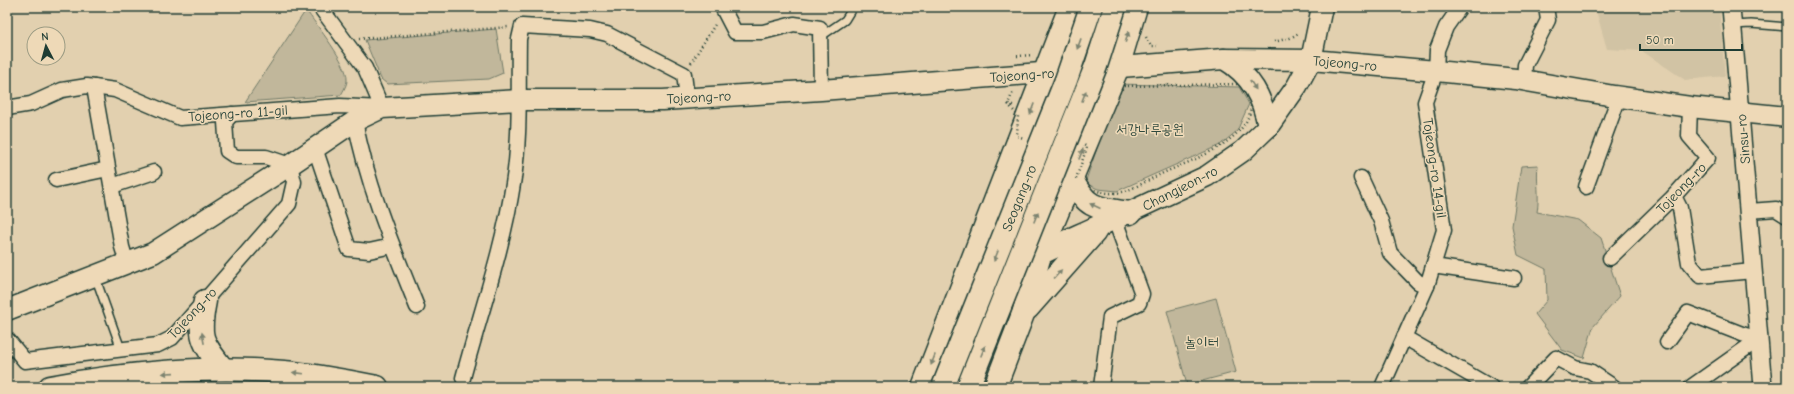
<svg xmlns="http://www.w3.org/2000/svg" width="1794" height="394" font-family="'Comic Neue','Poor Story',sans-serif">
<rect width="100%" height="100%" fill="#e2d0af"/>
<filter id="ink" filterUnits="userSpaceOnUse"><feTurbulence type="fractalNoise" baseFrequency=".025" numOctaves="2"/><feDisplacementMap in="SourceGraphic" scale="8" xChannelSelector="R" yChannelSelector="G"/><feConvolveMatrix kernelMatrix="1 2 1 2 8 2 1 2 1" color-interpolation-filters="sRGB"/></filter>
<g filter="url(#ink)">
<polygon fill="#d1c3a4" points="1595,7 1719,7 1725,76 1685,80 1642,51 1607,49"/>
<g fill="#c1b79b" stroke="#707a68">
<path d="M 306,10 C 316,25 348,63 347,80 C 347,85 343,91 341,95 L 245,102 Z"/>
<polygon points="496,29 503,73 489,79 387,84 381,79 365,40"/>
<polygon points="1119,84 1239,87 1249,104 1237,131 1220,145 1117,191 1098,189 1085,183"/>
<path d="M 1538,165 C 1536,181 1540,196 1537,212 L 1578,220 L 1601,238 L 1620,296 L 1593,327 L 1584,358 L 1562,350 L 1535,314 L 1547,300 L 1546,269 L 1518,255 L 1512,226 L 1521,166 Z"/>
<polygon points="1216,298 1236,372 1187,385 1167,311"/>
</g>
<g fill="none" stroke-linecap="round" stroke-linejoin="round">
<g stroke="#1f3d34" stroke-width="10">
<g id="service">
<polyline points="1733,25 1751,24 1787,27"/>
<polyline points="820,37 845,20 853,7"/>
<polyline points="95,276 121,349"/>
</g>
</g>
<g stroke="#1f3d34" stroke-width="17">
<g id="minor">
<polyline points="722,7 735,32 763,32 794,24 820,28 821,90"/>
<polyline points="1524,81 1525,65 1548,20 1546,7"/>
<polyline points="94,87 122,247 127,263"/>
<polyline points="7,108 31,104 62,90 87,86 115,90 180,118 340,106 382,108 365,68 320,7"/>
<path d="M 355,121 C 367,185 393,247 417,307"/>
<polyline points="315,148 349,249 369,251 392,246"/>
<polyline points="1361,178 1381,221 1390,253 1418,282 1427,286"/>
<polyline points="56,180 108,169"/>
<polyline points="112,186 154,172"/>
<polyline points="1586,187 1619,97"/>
<polyline points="1674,196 1680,208 1689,263 1700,276 1753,271"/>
<polyline points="1749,211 1776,209 1787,216"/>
<polyline points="1610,258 1674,196 1708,158 1689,136 1690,107"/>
<polyline points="1433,266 1514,278"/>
<polyline points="1404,337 1491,387"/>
<polyline points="7,339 25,361 158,345 172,338 289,204 294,182 290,165 266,157 236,157 227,151 225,122 232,114"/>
<polyline points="1667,342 1688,313 1742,334 1759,339"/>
<path d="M 463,378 C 480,314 503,250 513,184 C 521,137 518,87 519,39 L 522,26 L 590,30 L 607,34 L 684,74 L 687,98"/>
<polyline points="1101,387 1110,317 1139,303 1142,294 1115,220"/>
<polyline points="1382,387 1427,286 1444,230 1425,102 1436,71 1437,50 1446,27 1460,7"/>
<polyline points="1528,387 1556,358 1575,368 1590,371 1614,387"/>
<polyline points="1691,387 1759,339"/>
</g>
</g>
<g stroke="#1f3d34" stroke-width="20">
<polyline id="tertiary" points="1731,7 1763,387"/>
</g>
<g stroke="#1f3d34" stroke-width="23">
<g id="secondary">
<path d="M 1224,59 C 1251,75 1263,98 1268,127"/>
<polyline points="1100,226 1207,176 1243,151 1268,127 1297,86 1311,60 1322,7"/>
<polyline points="7,310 153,253 290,165 355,121 382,108 519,100 663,100 821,90 1224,59 1311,60 1436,71 1516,79 1614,96 1690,107 1787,117"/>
</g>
</g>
<g stroke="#1f3d34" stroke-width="25">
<g id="primary">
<path d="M 1072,179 C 1087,210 1098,208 1130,213"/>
<path d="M 974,297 C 1010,264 1057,246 1100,226"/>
<polyline points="1028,308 1095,232"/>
<polyline points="923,387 1070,7"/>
<polyline points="995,387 1023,314 1041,252 1118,67 1136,7"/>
</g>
</g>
<g stroke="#1f3d34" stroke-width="25">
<g id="trunk">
<path d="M 205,301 C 198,337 201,341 223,369"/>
<path d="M 50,387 C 123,373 211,365 284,372 C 316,375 346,381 377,387"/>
</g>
</g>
<g stroke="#1f3d34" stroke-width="2.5" stroke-dasharray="1 3" stroke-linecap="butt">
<polyline points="1146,37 1151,46 1157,46"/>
<polyline points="359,39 509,27"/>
<polyline points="1274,42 1290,38 1299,33"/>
<polyline points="1017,56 1032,55"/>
<polyline points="691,63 716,23"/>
<path d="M 1239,84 L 1248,88 C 1267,137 1193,159 1161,174 C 1150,179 1127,193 1116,193 C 1103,194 1093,190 1081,185 L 1110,106 L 1124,86 Z"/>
<polyline points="1013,106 1008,104 1013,92"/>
</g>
<use href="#service" stroke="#eed9b7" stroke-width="7"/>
<use href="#minor" stroke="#eed9b7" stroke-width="14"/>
<use href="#tertiary" stroke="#eed9b7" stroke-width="17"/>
<use href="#secondary" stroke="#eed9b7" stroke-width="20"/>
<use href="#primary" stroke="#eed9b7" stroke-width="22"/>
<use href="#trunk" stroke="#eed9b7" stroke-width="22"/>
<g stroke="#1f3d34" stroke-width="25" stroke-linecap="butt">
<g id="primary-bridge">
<polyline points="943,387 1066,80 1091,7"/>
<polyline points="968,387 1096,66 1115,7"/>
</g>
</g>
<g stroke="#1f3d34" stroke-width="2.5" stroke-dasharray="1 3" stroke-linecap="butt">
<polyline points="1008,104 1018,116 1017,136 1024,138"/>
<polyline points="1076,179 1087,147 1082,144"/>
</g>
<use href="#primary-bridge" stroke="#eed9b7" stroke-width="22"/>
</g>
<defs><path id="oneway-solid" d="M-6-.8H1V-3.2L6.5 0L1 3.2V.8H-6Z"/></defs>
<g fill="#7c836f">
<use href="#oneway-solid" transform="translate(1127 37) rotate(-73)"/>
<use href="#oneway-solid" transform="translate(1079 44) rotate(110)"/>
<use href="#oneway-solid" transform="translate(1253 85) rotate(57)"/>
<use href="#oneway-solid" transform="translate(1084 96) rotate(-69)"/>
<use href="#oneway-solid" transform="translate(1032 109) rotate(111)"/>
<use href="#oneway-solid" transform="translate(1081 154) rotate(-69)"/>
<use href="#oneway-solid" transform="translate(1095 206) rotate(-156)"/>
<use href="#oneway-solid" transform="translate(1036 217) rotate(-68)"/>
<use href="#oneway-solid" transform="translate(996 256) rotate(112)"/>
<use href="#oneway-solid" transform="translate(1058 274) rotate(-49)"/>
<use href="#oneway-solid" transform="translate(203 338) rotate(-101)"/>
<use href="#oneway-solid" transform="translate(983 351) rotate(-68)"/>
<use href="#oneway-solid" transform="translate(933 360) rotate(111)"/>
<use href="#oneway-solid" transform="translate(168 373) rotate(176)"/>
<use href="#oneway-solid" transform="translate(298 373) rotate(-173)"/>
</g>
</g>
<g text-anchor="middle" stroke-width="3" stroke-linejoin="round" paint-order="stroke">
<g font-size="14" fill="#1f3d34" stroke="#eed9b7">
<text transform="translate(1345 63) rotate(5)" y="5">Tojeong-ro</text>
<text transform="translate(1022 75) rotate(-4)" y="5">Tojeong-ro</text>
<text transform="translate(699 97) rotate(-3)" y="5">Tojeong-ro</text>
<text transform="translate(238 113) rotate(-4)" y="5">Tojeong-ro 11-gil</text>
<text transform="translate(1743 139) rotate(-95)" y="5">Sinsu-ro</text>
<text transform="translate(1435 168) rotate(82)" y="5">Tojeong-ro 14-gil</text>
<text transform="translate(1180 188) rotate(-27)" y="5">Changjeon-ro</text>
<text transform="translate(1681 188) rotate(-46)" y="5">Tojeong-ro</text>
<text transform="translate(1019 198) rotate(-68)" y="5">Seogang-ro</text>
<text transform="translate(192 313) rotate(-47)" y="5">Tojeong-ro</text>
</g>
<g font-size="14" fill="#2f493e" stroke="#eed9b7">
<text x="1150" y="134">서강나루공원</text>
<text x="1202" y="347">놀이터</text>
</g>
</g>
<rect width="1794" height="394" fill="none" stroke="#eed9b7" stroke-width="24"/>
<rect x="12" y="12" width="1770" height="370" fill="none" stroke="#1f3d34" stroke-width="1.5" filter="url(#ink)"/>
<g transform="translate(46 46) rotate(354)"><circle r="19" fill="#eed9b7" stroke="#9b9b83"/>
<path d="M0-3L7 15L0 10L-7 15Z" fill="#1f3d34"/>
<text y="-6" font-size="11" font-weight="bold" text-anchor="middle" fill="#1f3d34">N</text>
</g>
<path d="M1640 44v6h102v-6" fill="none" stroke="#1f3d34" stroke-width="2"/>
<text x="1646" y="44" font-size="12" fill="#1f3d34" stroke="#eed9b7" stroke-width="3" paint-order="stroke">50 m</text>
</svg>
